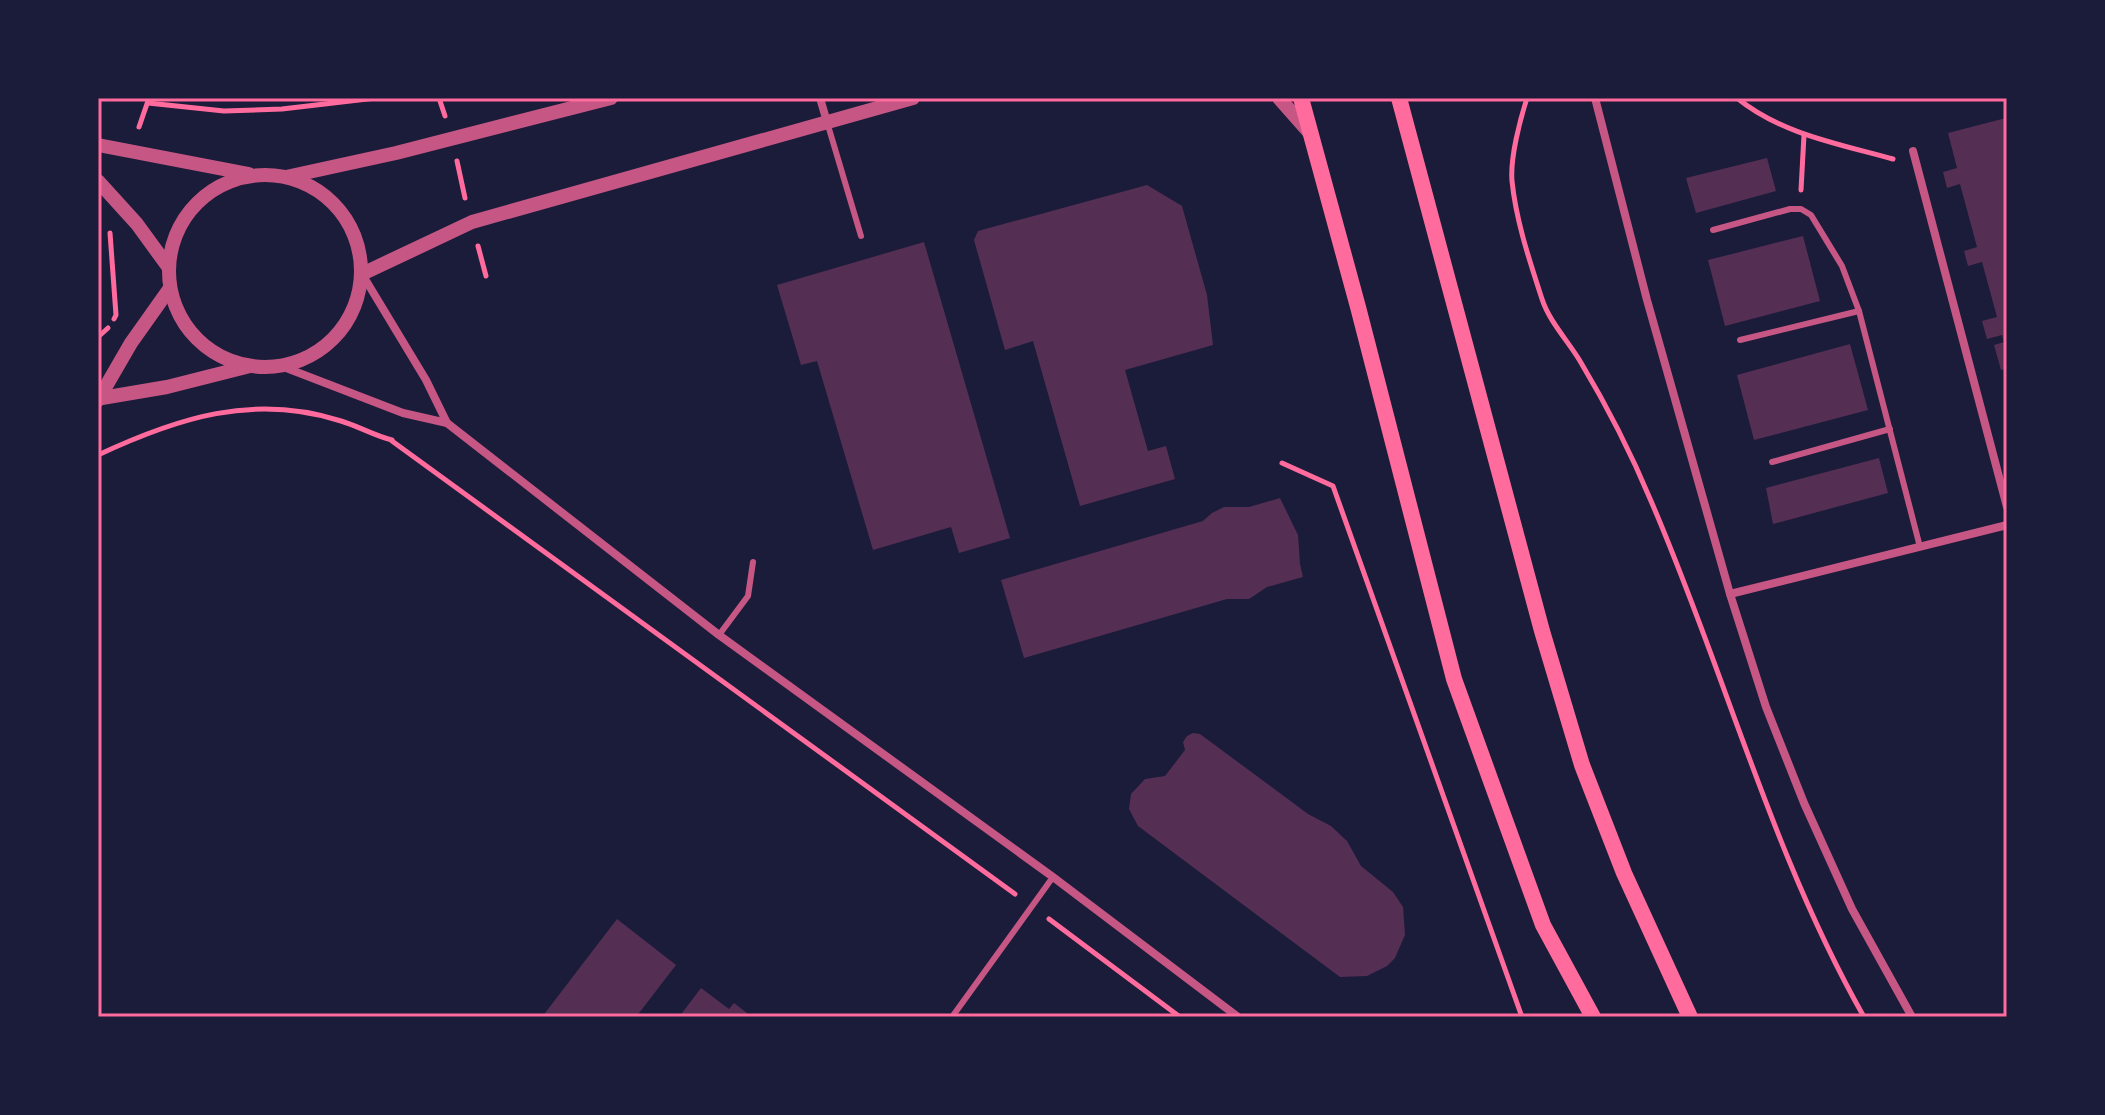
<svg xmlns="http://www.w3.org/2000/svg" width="2105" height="1115" font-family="'Nunito Sans',sans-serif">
<rect width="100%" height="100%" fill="#1b1b3a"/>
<g fill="#542f53">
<polygon points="2006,118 2007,369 2001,370 1994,345 2004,342 2002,335 1987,339 1982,321 1997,317 1982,262 1968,266 1964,251 1977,247 1960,184 1947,188 1943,172 1957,168 1948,133"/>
<polygon points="1767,158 1776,191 1696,213 1686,178"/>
<polygon points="1147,185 1182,206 1207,295 1213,345 1125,370 1148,451 1166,446 1175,479 1080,506 1033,341 1005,350 974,240 978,231"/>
<polygon points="1803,236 1820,301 1725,326 1708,260"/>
<polygon points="924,242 1010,538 959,553 951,527 873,550 817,361 801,365 777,285"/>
<polygon points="1850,344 1868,410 1754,440 1737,375"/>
<polygon points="1879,458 1888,493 1773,524 1766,488"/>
<polygon points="1280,498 1298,535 1300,564 1303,577 1267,587 1249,599 1227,599 1024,658 1001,580 1203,521 1212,513 1224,507 1249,507"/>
<polygon points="1193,733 1200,734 1308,814 1331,826 1347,841 1361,866 1393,892 1403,907 1405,935 1395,958 1387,966 1367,976 1340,977 1138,826 1129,809 1131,794 1145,779 1165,776 1185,750 1183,742 1187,736"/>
<polygon points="617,919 676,965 636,1017 542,1017"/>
<polygon points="701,988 729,1009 734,1003 752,1017 679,1017"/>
</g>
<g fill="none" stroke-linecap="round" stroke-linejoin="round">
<g stroke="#ff6b9d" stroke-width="5">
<polyline points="439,98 445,116"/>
<path d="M 1527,98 C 1520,120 1510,158 1512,181 C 1516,221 1530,262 1542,299 C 1549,321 1568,341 1580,361 C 1607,406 1631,453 1651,501 C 1725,672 1772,855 1864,1017"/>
<path d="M 1737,98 C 1781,134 1839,144 1893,159"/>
<polyline points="148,103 224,111 282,109 376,98"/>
<polyline points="139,127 149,98"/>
<polyline points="457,161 465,198"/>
<polyline points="1801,190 1804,135"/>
<polyline points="110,233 116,315 114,319"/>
<polyline points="478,246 486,276"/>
<polyline points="98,337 108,328"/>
<polyline points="392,441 1015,894"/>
<path d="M 98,455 C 177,418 253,393 341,421 C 358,426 375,436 392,440"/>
<polyline points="1282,463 1333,486 1522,1017"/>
<polyline points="1049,919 1180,1017"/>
</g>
<g stroke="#c65784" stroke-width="6">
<polyline points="827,122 861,236"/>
<polyline points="1713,230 1790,209 1801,209 1811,215 1842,266 1859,311 1920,547"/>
<polyline points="1740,340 1859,311"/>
<polyline points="1772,462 1890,429"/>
<polyline points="719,635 748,596 753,562"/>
<polyline points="952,1017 1053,877"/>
</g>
<g stroke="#c65784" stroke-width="8">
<polyline points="820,98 827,122"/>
<polyline points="1595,98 1647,300 1730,594 1766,707 1804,803 1852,909 1912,1017"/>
<polyline points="1913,151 2007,507"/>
<polyline points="362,274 426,380 447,423 719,635 1053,877 1238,1017"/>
<polyline points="281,366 403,413 447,423"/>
<polyline points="1730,594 2007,525"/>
</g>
<g stroke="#c65784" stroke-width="14">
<polyline points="1279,98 1309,132"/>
<polyline points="98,145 249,174"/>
<circle cx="265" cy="271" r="96"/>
<polyline points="286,177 396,153 611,98"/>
<polyline points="98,181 137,224 169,268"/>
<polyline points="362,274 472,222 913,98"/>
<polyline points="102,398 167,387 250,366"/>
<polyline points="98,400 131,343 170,288"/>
</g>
<g stroke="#ff6b9d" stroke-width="16">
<polyline points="1301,98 1358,307 1454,679 1543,925 1593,1017"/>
<polyline points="1399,98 1542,631 1582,765 1624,873 1690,1017"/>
</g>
</g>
<rect width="2105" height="1115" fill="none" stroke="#1b1b3a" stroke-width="200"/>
<rect x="100" y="100" width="1905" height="915" fill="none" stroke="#ff6b9d" stroke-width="3"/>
</svg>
